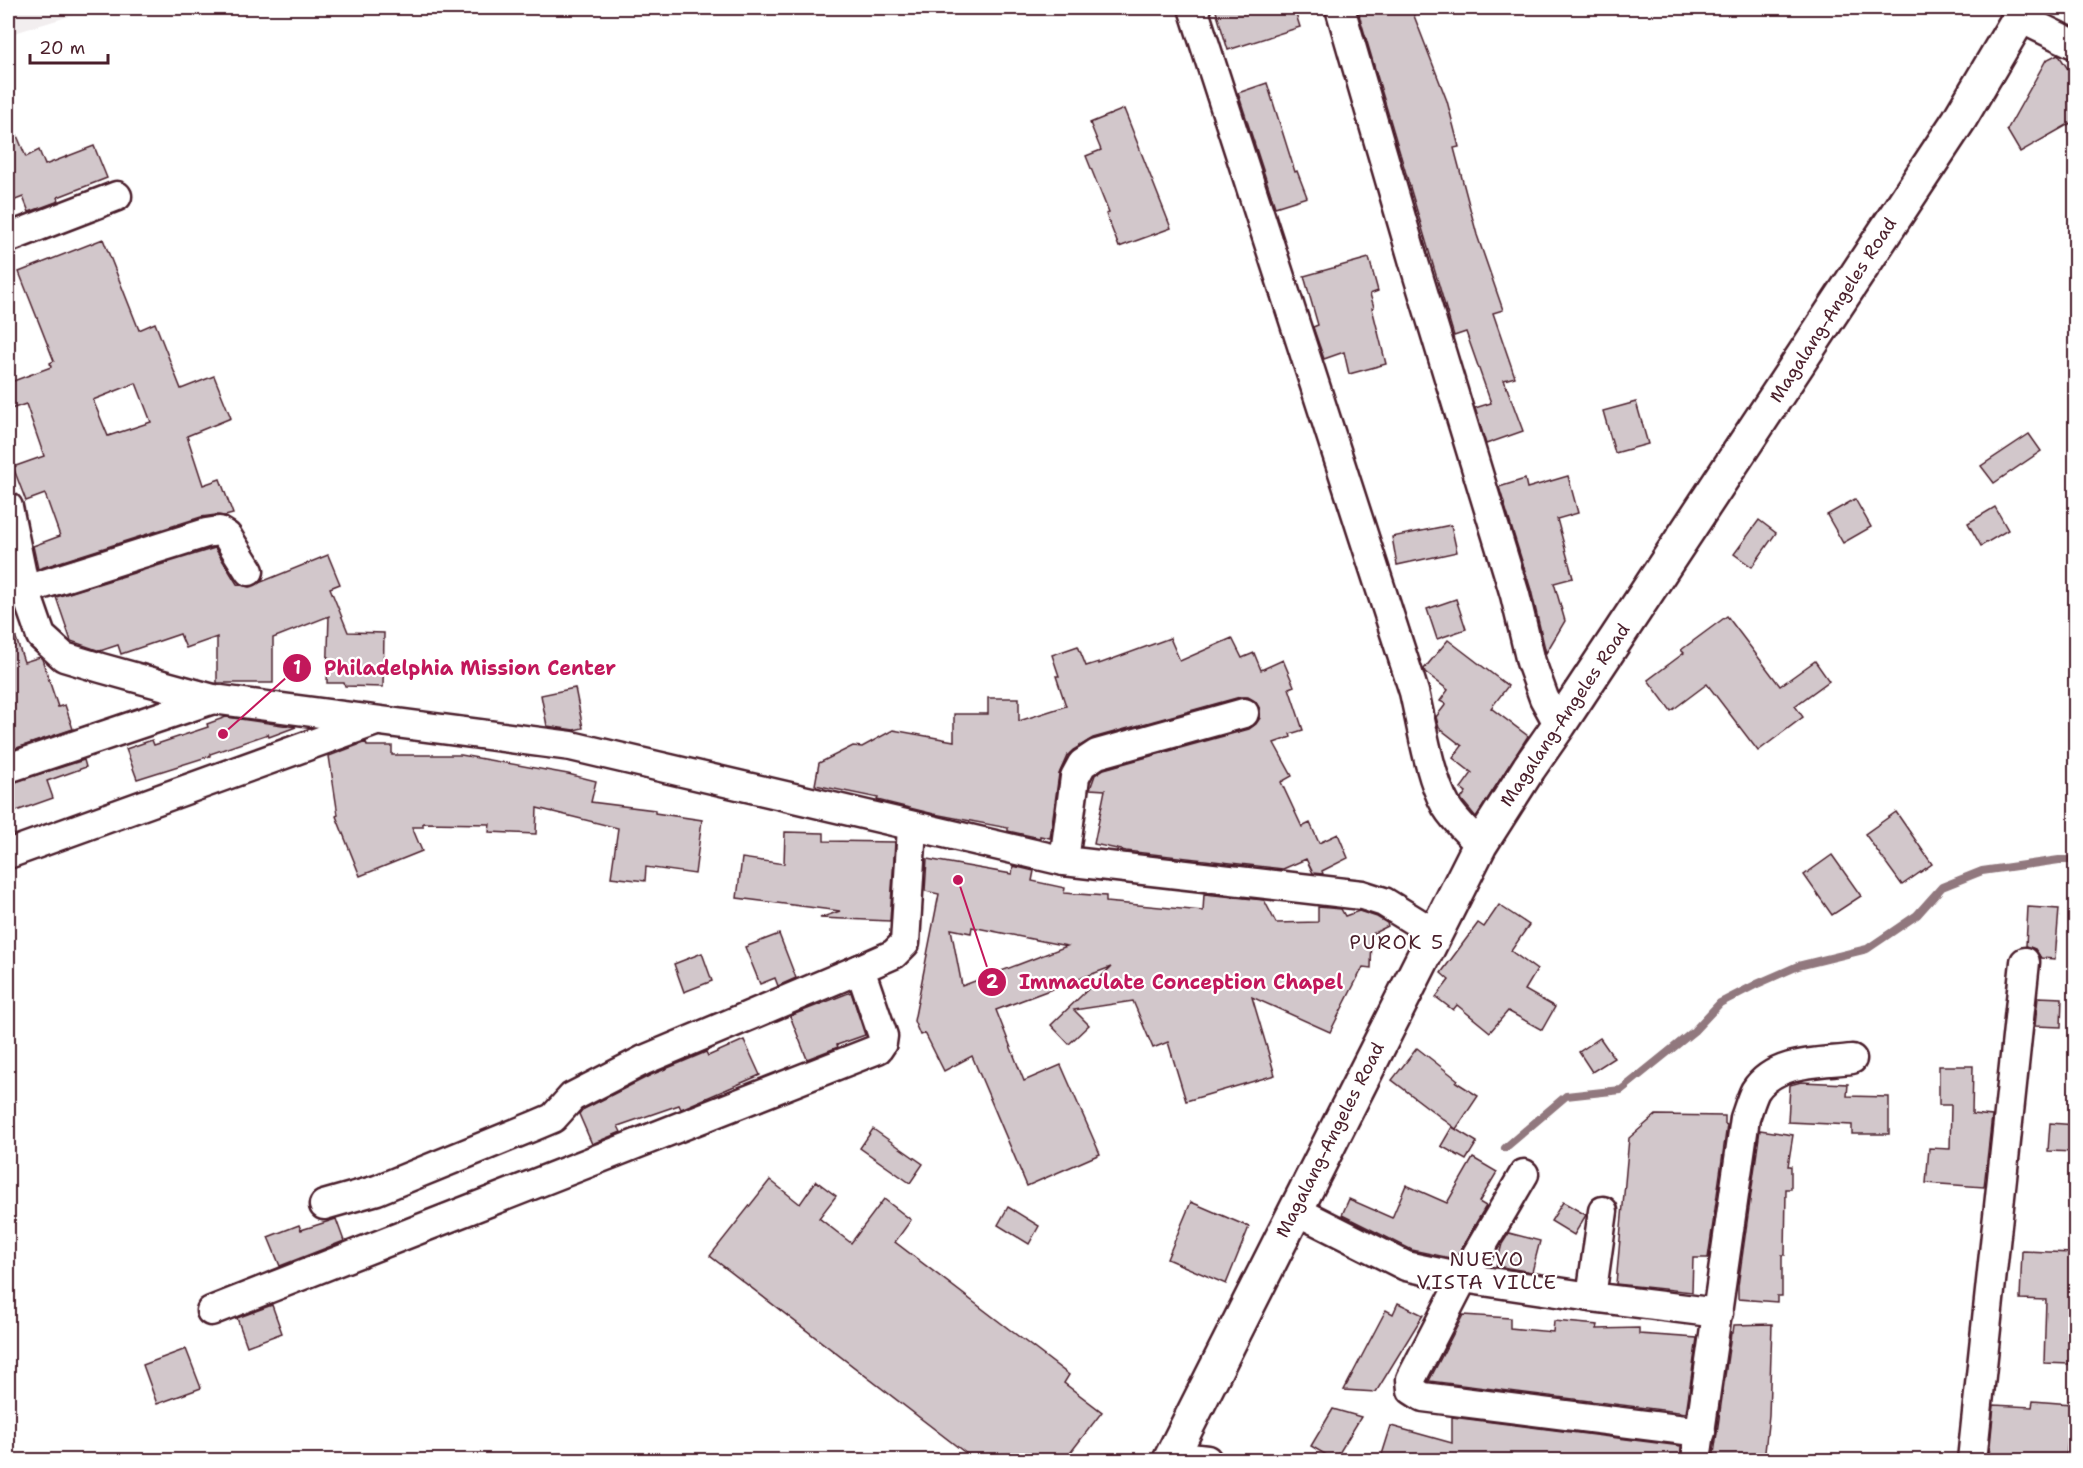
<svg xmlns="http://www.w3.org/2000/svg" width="2083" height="1468" font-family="'Shantell Sans',sans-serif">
<rect width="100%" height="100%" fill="#fff"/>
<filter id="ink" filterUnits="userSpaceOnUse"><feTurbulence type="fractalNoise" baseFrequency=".0167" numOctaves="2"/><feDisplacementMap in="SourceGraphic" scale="12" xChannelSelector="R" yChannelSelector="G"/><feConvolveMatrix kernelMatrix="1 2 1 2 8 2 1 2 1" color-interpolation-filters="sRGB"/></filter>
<g filter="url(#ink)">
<polygon fill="#f2eeef" points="8,8 96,8 8,35"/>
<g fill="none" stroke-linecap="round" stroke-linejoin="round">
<polyline stroke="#91787e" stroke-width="8" points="1505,1148 1566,1096 1621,1090 1694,1031 1720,1003 1757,984 1798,966 1867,949 1917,915 1942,887 1982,871 2059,860 2076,860"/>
</g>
<g fill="#d2c7cb" stroke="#4a1f2b" stroke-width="1.5" fill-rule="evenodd">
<polygon points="1215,8 1294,8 1300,27 1228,50"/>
<polygon points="1357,8 1411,8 1447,101 1459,147 1454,148 1477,235 1503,310 1493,313 1515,377 1504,380 1523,431 1486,444 1475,408 1491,403 1466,332 1454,336"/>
<polygon points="2058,54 2076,81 2076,120 2020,152 2007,130 2046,60"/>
<polygon points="1267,83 1295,172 1297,171 1307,197 1275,207 1238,93"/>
<polygon points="1124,109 1171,228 1119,247 1106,214 1109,213 1086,156 1101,150 1090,123"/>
<polygon points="8,114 26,157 39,150 45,165 94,146 107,178 58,197 59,201 29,212 23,197 8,203"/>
<path d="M 103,239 L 139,330 L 155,323 L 181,389 L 214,376 L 231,418 L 187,436 L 203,485 L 220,479 L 233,514 L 225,516 L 216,515 L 201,517 L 38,569 L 33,546 L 60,536 L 45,494 L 26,501 L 13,467 L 44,456 L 26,404 L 8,410 L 8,383 L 51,367 L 50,363 L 54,361 L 19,272 ZM 136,383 L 151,422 L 108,436 L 93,400 Z"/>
<polygon points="1369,258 1378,291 1370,294 1374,307 1372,308 1386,364 1349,374 1344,352 1324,359 1313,327 1318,325 1304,276"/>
<polygon points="1636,402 1648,444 1615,453 1603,411"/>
<polygon points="2029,434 2041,451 1994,483 1981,466"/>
<polygon points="1568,476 1578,513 1557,519 1573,578 1554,583 1565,621 1546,653 1531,590 1499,487 1525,479 1527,488"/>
<polygon points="1855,499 1871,527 1843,543 1827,515"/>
<polygon points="1995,507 2008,530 1981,546 1968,523"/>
<polygon points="1759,520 1776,533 1752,567 1734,554"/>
<polygon points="1451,525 1457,552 1397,565 1392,537"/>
<polygon points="215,548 237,584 249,587 328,555 340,584 330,588 348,632 384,633 383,687 345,686 344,683 327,683 329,616 273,638 273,683 217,683 217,637 186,648 180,634 121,654 118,645 100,651 71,641 56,597"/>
<polygon points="1456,599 1466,629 1437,639 1427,609"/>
<polygon points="1727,616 1780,686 1815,661 1829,681 1795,706 1803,717 1758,751 1707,684 1671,711 1648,680 1684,653 1681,650"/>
<polygon points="11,623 24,662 40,657 42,659 58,707 65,705 73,729 8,751 8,624"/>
<polygon points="1170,638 1180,661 1232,638 1242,658 1254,653 1261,670 1283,660 1294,686 1289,688 1303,730 1290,734 1291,737 1274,743 1292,776 1281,782 1302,827 1310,823 1319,843 1338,834 1348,858 1322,871 1323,874 1313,873 1306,859 1283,869 1126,851 1094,844 1105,790 1090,789 1095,775 1104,769 1249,729 1256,724 1260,718 1260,709 1255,701 1248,697 1240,697 1093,738 1073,750 1067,756 1059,774 1050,838 1040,836 1040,838 1008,831 1008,828 934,814 877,800 878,798 815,785 819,763 853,746 862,747 893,730 954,741 954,714 988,714 988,698 1019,698 1019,721 1066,706 1056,676 1059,676 1052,655 1078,646 1086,666 1099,662 1099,664"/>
<polygon points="1448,640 1508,686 1491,708 1528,736 1476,817 1461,799 1466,792 1461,788 1472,773 1453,758 1462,746 1439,728 1436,717 1446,704 1440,701 1448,690 1425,672 1424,669"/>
<polygon points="575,688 583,728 574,730 547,726 541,695"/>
<polygon points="226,717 296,727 269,737 268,734 210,754 210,756 137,779 126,749 152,740 154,745 208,727 207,724"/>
<polygon points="366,742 367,746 392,746 392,755 461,755 568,774 596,781 591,802 655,810 655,813 702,820 695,874 646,867 645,881 611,877 618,828 537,808 536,834 489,832 490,824 423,823 423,827 412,827 422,851 360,876 336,816 338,815 329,756"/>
<polygon points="84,760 86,767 47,781 53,798 8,814 8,784"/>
<polygon points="1896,812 1932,864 1902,885 1865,834"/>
<polygon points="785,832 824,833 824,841 895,842 890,921 820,918 840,911 737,898 742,858 784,864"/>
<polygon points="1832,855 1861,896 1832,915 1804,875"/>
<path d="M 927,859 L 1012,874 L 1013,866 L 1034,871 L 1032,881 L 1065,888 L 1064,893 L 1106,896 L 1106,902 L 1203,911 L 1204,894 L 1264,900 L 1276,923 L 1318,922 L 1318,907 L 1341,909 L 1345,916 L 1359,911 L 1377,917 L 1387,923 L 1388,926 L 1372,934 L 1371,968 L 1363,967 L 1330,1032 L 1252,997 L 1275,1075 L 1186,1101 L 1168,1042 L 1153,1048 L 1133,1001 L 1074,1010 L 1089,1025 L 1069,1044 L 1051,1025 L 1111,967 L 996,1010 L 1024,1081 L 1061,1065 L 1100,1154 L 1027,1186 L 972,1056 L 944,1071 L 925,1033 L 920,1035 L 914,1021 L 939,894 L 925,891 ZM 972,927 L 1067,946 L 962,986 L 951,929 L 971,933 Z"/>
<polygon points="1499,905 1529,925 1511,951 1537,970 1525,990 1555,1007 1542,1030 1508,1011 1490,1032 1457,1005 1453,1010 1436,997 1449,980 1441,973 1478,923 1484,927"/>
<polygon points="2028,907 2059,909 2055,959 2041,958 2035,949 2026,946"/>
<polygon points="779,934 796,978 778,986 775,978 760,984 745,947"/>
<polygon points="702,953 712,981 684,992 674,964"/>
<polygon points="851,992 865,1035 837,1045 838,1047 807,1059 790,1016"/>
<polygon points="2038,997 2062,998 2061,1027 2035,1026"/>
<polygon points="1600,1038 1614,1058 1592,1072 1579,1052"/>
<polygon points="744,1040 760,1075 681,1109 679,1105 618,1126 621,1132 592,1144 579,1114 582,1110 651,1075 706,1052 708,1056"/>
<polygon points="1417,1048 1458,1080 1456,1082 1478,1096 1456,1129 1392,1080"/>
<polygon points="1939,1066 1973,1066 1972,1114 1992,1116 1984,1187 1926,1183 1929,1148 1950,1149 1951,1105 1939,1105"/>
<polygon points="1801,1082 1848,1084 1847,1096 1889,1097 1889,1134 1852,1134 1852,1125 1788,1122 1790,1085"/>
<polygon points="1656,1115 1725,1116 1725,1124 1727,1125 1708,1258 1693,1258 1692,1292 1616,1284 1629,1138"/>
<polygon points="2050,1123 2076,1125 2076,1152 2048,1151"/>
<polygon points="1452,1127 1477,1142 1466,1160 1441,1146"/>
<polygon points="873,1129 923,1164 910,1183 860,1148"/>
<polygon points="1760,1130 1793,1135 1788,1166 1791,1166 1791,1189 1786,1189 1785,1255 1782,1255 1782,1296 1777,1296 1777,1302 1738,1299 1738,1286"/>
<polygon points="1473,1158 1497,1172 1479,1202 1486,1206 1455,1259 1412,1250 1342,1215 1349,1199 1392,1218 1406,1185 1447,1203"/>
<polygon points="770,1180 800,1204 816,1181 836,1196 819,1218 851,1243 884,1199 911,1220 895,1242 1069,1375 1064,1383 1102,1412 1064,1461 976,1461 710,1256"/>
<polygon points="1191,1202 1249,1227 1226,1284 1167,1259"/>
<polygon points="1563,1202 1586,1215 1574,1235 1551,1221"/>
<polygon points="1008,1207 1039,1226 1029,1244 998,1225"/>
<polygon points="336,1219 344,1241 280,1266 268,1237 299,1225 301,1230"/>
<polygon points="1509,1233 1540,1241 1532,1272 1496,1266 1502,1244"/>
<polygon points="2022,1251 2072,1253 2070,1364 2044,1363 2046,1300 2020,1299"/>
<polygon points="1398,1303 1423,1315 1376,1392 1344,1390 1386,1310 1393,1314"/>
<polygon points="272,1305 282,1333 247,1346 237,1318"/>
<polygon points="1463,1315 1510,1318 1510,1328 1553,1332 1554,1321 1598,1325 1597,1329 1639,1328 1639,1334 1697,1338 1686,1413 1429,1381"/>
<polygon points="1772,1324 1769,1415 1764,1461 1713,1461 1730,1341 1731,1333 1733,1333 1734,1325"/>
<polygon points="186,1349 201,1388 157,1404 143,1365"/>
<polygon points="2033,1401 2071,1404 2066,1461 2027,1461 2028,1459 1989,1456 1994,1405 2032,1407"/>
<polygon points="1333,1409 1361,1417 1335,1460 1311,1446"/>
<polygon points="1452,1417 1681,1446 1680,1461 1380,1461 1391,1426 1452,1443"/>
</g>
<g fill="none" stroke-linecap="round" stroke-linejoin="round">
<g stroke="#4a1f2b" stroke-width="33">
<g id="minor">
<path d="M 1193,8 L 1414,692 C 1422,726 1429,776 1446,806 C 1455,821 1468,832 1480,845"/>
<polyline points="1340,8 1415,266 1515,595 1531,662 1544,698 1559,725"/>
<polyline points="2018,17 2076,45"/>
<polyline points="8,238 117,196"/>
<polyline points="8,507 25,590 41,636 64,657 101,668 213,699 571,746 1064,861 1362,895 1384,902 1434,933"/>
<polyline points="25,590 206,533 219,531 227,536 249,571"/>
<polyline points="8,768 213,699"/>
<polyline points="8,854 373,722"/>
<polyline points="1064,861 1075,777 1082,764 1097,754 1244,713"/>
<polyline points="1524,1174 1463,1278 1411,1379 1412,1390 1423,1397 1701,1432"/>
<polyline points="324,1205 377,1190 534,1126 553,1118 572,1097 644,1060 860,969"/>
<polyline points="1295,1210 1406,1266 1463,1278 1591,1297 1718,1313"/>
<polyline points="1591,1297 1603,1211"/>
<polyline points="211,1311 878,1049 882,1043 883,1036 860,969 894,954 905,943 912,827"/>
<polyline points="1172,1456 1207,1460"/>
<path d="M 1696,1460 L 1745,1118 C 1748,1110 1751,1099 1755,1091 C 1775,1060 1820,1063 1852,1059"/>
<polyline points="1972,1460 2025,962"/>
</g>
</g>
<g stroke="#4a1f2b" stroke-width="38">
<polyline id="major" points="1170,1460 1480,845 1529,768 1559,725 1959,120 2025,8"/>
</g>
<use href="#minor" stroke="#fff" stroke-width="28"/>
<use href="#major" stroke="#fff" stroke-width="33"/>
</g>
</g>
<g text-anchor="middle" stroke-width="4.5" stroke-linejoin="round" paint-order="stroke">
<g font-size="18" fill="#4a1f2b" stroke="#fff">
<text transform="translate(1833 310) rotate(-57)" y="6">Magalang-Angeles Road</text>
<text transform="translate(1565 715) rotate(-56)" y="6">Magalang-Angeles Road</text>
<text transform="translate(1330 1140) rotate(-63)" y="6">Magalang-Angeles Road</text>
</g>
<g font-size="20" letter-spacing="1.5" fill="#4a1f2b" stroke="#fff">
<text x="1397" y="949">PUROK 5</text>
<text x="1487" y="1266">NUEVO<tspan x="1487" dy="23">VISTA VILLE</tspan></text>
</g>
</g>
<path fill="none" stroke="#c2185b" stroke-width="2" d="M223 734L297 668M958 880L992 982"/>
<g fill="#c2185b" stroke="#fff" stroke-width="2">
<circle cx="223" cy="734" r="6"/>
<circle cx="958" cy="880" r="6"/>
<circle cx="297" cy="668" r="15"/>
<circle cx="992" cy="982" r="15"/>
</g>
<g font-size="18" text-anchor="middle" font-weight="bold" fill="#fff">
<text x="297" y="674">1</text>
<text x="992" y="988">2</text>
</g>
<g font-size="20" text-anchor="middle" font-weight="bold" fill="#c2185b" stroke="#fff" stroke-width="4.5" stroke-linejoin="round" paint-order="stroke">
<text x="470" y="675">Philadelphia Mission Center</text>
<text x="1181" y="989">Immaculate Conception Chapel</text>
</g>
<rect width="2083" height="1468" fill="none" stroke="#fff" stroke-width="30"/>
<rect x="15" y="15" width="2053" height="1438" fill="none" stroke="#4a1f2b" stroke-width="2" filter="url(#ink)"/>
<path d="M30 54v9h78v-9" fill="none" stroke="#4a1f2b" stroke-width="3"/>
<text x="39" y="54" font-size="18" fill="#4a1f2b" stroke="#ffffff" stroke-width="4.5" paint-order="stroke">20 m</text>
</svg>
